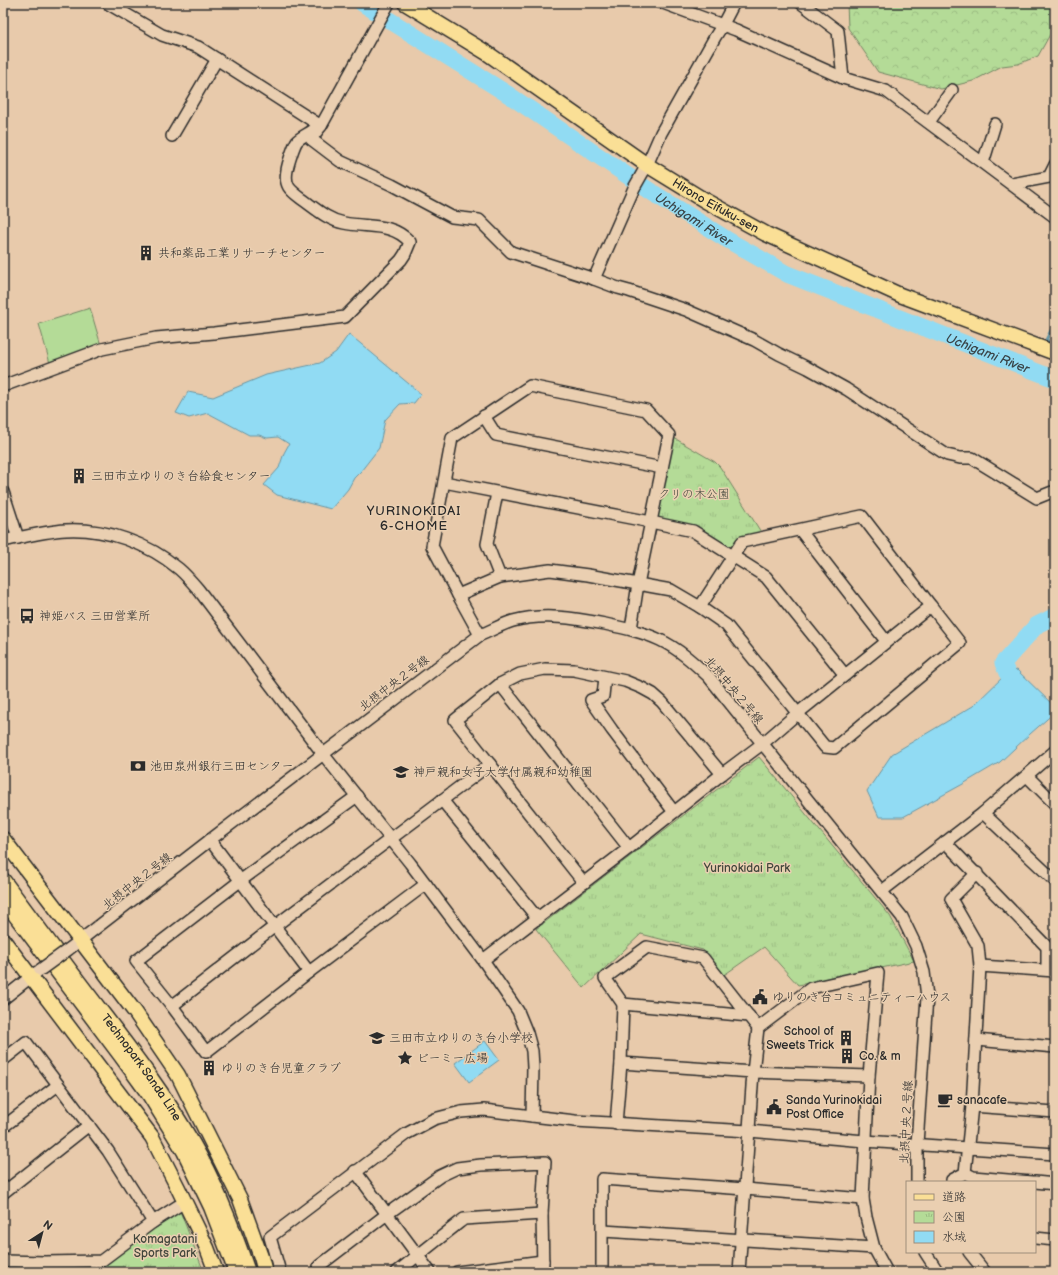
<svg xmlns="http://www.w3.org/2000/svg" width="1058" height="1275" font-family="'Balsamiq Sans','Klee One',sans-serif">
<defs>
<pattern id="forest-crowns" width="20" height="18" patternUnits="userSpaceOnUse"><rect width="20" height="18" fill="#b4db97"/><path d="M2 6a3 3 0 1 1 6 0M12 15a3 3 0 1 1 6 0" fill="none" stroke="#9bbc82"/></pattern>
<pattern id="park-tufts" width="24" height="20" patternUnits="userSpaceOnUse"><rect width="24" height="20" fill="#b4db97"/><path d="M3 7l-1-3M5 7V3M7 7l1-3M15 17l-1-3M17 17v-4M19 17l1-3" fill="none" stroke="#9bbc82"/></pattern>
</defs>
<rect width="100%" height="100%" fill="#e8caab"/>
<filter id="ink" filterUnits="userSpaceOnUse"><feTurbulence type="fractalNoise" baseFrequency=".025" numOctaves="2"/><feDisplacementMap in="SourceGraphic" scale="8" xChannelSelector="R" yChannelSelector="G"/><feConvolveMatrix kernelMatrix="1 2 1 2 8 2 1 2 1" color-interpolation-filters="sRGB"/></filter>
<g filter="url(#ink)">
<polygon fill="url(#forest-crowns)" stroke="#708361" points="847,3 1055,3 1055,15 1053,29 1038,56 1018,64 1002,66 973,81 941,89 878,72 848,28"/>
<g fill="url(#park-tufts)" stroke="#708361">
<polygon points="669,435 715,462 720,467 764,537 742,542 733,556 693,531 651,522"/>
<polygon points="759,757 890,916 914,961 825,980 798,985 764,947 724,975 703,950 641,934 584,988 536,929"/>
<polygon points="178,1206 204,1272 3,1272 3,1262 101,1261"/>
</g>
<polygon fill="#b4db97" stroke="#708361" points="90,308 102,349 51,367 39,324"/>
<g fill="#91dbf3" stroke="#6895a3">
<polygon points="349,334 421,394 414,403 400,404 385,420 379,448 361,471 354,478 348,489 331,509 277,495 264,485 279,468 284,453 289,444 278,437 267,438 259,435 249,435 208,413 189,418 176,413 188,392 213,397 266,375 320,363 336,352"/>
<polygon points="1017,670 1055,707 1055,712 1030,734 1000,762 963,784 903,817 879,817 867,791 892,754 973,706 1007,673"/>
<polygon points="485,1041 499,1060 469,1082 455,1063"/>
</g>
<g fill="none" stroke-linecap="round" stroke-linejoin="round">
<polyline stroke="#6895a3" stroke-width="3" points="1055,323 1046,340 1055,343"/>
<g stroke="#91dbf3" stroke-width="17">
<path id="s1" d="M 362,3 L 509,95 L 650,191 L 726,239 L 787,274 L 1055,379"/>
<polyline points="1007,673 1003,663 1037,625 1055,616"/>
</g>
<g stroke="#2b2b2b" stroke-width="14">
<g id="minor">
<polyline points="107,3 162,35 198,47 321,126"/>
<polyline points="389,3 321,126 311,139 340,161 392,185 452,217 479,220 511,252 594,279 618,288 629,291 686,310 754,340 779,354 808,368 846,389 947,455 960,458 972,458 1037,498 1052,492 1055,494"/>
<polyline points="663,3 736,30 843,78 886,91 1055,217"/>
<polyline points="801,3 838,31 843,78"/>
<polyline points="929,122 952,90"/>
<polyline points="172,136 217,59"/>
<polyline points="983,163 995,124"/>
<polyline points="1012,184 1049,177 1055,165"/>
<polyline points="594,279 634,188 647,165 661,133 715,37 722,26 734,3"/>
<path d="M 3,386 L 102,349 L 156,338 L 214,333 L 345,317 L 401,260 L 405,254 L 410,242 C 392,222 368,228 344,223 C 328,220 316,209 302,199 C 290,190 284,186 287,170 C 288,164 294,145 297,141 C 302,136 310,133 315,129"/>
<polyline points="484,416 496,435 662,468"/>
<polyline points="444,482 651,522 693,531 766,577 845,675"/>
<polyline points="3,492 18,538"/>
<polyline points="497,493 487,544 500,577"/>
<polyline points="800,530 886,641"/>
<path d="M 3,541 C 22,537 47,531 66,530 C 106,528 148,543 179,569 C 186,575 192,582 198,589 L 323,754 L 410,863 L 483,960 L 518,1011 L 527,1033 L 532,1051 L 533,1067 L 532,1116 L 575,1121 L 749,1131 L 865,1141 L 1055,1154"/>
<polyline points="458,595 432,546 452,438 530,386 646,410 669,435 638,584 631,629"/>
<polyline points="700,607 726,625 825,747 834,748 960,643 931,606"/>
<polyline points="480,635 458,595 500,577 550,570 588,575 671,590 700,607 742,542 862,516 931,606 798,713 762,744 722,774 629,848 483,960"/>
<polyline points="605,677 603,696 591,700 612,730 674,812"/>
<polyline points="500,684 629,848"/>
<polyline points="1027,776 1055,804"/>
<polyline points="357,796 240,881 136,961 172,1006 275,926 490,764"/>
<polyline points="442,800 538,919"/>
<polyline points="983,813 1055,881"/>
<polyline points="210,840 309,972"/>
<polyline points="945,842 1047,947 1047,970"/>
<polyline points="584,883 455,720 500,684 520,674 545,669 574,670 625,681 642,688 653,694 662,702 722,774"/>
<polyline points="882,891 983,813 1055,751"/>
<path d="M 69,949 L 210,840 L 480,635 C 491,631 502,624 513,621 C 544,613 574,618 605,624 C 624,628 643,632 660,640 C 679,649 694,663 709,677 L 902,917 L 916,946 L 924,972 L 927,997 L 917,1144 L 917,1182"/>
<polyline points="980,966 1055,971"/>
<polyline points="3,999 37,972"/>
<polyline points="623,1004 749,1016"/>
<polyline points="172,1006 206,1052 309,972 426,884"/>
<polyline points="758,1028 811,988 878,973 869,1076 863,1199 866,1217 874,1248 887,1272"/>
<polyline points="976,1040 1055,1047"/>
<polyline points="3,1060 26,1042 108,1151 153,1222"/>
<polyline points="621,1063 753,1072 869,1076"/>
<polyline points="972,1106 1055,1112"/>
<polyline points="616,1124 621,1063 623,1004 605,978 647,947 703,958 758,1028 753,1072 739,1272"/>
<polyline points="3,1127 58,1085"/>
<polyline points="355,1171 430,1272"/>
<polyline points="965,1173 973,1177 1032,1182"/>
<polyline points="952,1182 952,1180 965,1173 972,1106 980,966 978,946 951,899 977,873"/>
<polyline points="1035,1182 1055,1184"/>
<polyline points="3,1193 89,1125"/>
<polyline points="603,1231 874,1248"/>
<polyline points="1035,1238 1055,1240"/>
<polyline points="925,1252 938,1272"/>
<polyline points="969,1252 985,1272"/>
<polyline points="3,1262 4,1261 45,1262 101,1261 153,1222 178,1206"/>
<polyline points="280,1272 270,1237 406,1134 434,1119 461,1112 484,1110 532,1116"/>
<polyline points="319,1272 319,1266 387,1214 440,1176 457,1168 481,1165 545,1162 542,1214 543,1272"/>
<polyline points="397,1272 460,1222 464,1219 542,1214"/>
<polyline points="457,1272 543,1261"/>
<polyline points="602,1272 602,1179 745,1189 863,1199"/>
</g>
</g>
<g stroke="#2b2b2b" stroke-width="17">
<g id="major">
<path id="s2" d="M 405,3 L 487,53 L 647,165 L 704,200 L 766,234 L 900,295 L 1055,353"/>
<polyline points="3,839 135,1012 178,1075 240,1199 261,1257 265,1272"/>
<path id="s3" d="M 3,880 C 26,911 49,942 72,973 C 114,1029 158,1082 193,1144 C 216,1184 233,1228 248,1272"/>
<polyline points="3,899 121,1056 150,1096 184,1151 211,1207 236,1272"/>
<polyline points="3,940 152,1137 178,1188 207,1248 216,1272"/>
</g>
</g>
<use href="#minor" stroke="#eacfb1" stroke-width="11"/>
<use href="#major" stroke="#fadf96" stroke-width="14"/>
<g stroke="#2b2b2b" stroke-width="14" stroke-linecap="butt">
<polyline id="minor-bridge" points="40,970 69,949"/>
</g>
<use href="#minor-bridge" stroke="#eacfb1" stroke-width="11"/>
</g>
</g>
<defs>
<g id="building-bare" transform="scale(1.2)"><path d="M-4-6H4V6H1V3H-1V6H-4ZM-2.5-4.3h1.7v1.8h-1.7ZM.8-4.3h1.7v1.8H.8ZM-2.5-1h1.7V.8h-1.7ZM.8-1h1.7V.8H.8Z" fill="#2b2b2b" stroke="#eacfb1" stroke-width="2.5" paint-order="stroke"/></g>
<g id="bus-bare" transform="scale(1.2)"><path d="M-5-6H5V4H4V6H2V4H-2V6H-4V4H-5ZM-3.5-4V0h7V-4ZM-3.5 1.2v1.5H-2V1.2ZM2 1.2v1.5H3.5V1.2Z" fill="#2b2b2b" stroke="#eacfb1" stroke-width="2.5" paint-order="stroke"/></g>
<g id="bank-bare" transform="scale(1.2)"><path d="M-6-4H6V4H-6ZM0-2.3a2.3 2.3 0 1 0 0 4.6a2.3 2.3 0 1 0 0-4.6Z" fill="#2b2b2b" stroke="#eacfb1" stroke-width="2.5" paint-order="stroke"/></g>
<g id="school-bare" transform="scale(1.2)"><path d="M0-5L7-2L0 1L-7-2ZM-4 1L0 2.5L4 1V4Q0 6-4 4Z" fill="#2b2b2b" stroke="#eacfb1" stroke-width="2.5" paint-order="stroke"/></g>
<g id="civic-bare" transform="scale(1.2)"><path d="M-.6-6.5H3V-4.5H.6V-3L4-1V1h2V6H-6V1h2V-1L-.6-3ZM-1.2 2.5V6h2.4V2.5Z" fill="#2b2b2b" stroke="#eacfb1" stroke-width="2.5" paint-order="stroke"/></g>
<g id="sight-bare" transform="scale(1.2)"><path d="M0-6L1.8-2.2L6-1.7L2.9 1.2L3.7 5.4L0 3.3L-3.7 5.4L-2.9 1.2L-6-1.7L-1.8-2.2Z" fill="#2b2b2b" stroke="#eacfb1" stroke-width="2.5" paint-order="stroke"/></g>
<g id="cafe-bare" transform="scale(1.2)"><path d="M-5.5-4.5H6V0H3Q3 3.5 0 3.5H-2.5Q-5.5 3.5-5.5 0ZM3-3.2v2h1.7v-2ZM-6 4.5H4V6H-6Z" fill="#2b2b2b" stroke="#eacfb1" stroke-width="2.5" paint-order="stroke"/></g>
</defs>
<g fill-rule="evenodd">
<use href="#building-bare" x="146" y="253"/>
<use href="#building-bare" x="79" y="476"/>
<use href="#bus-bare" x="27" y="616"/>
<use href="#bank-bare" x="138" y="766"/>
<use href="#school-bare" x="401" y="772"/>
<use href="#civic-bare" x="760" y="997"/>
<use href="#school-bare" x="377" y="1038"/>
<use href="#building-bare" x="846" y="1038"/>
<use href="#building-bare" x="847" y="1056"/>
<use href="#sight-bare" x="405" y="1058"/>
<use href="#building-bare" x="209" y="1068"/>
<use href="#cafe-bare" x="945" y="1100"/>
<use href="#civic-bare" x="774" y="1107"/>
</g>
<g text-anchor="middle" stroke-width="3" stroke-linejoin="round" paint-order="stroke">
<g font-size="12" fill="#2b2b2b" stroke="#eacfb1">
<text dy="4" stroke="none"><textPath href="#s2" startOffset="371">Hirono Eifuku-sen</textPath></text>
<text transform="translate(394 683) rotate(-37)" y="4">北摂中央２号線</text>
<text transform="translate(734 690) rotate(50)" y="4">北摂中央２号線</text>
<text transform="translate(137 881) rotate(-38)" y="4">北摂中央２号線</text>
<text dy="4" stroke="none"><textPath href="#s3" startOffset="233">Technopark Sanda Line</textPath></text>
<text transform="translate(906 1122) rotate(-87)" y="4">北摂中央２号線</text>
</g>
<g font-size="12" fill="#2b2b2b" stroke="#eacfb1" text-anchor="start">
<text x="158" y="257">共和薬品工業リサーチセンター</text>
<text x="91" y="480">三田市立ゆりのき台給食センター</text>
<text x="39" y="620">神姫バス 三田営業所</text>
<text x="150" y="770">池田泉州銀行三田センター</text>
<text x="413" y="776">神戸親和女子大学付属親和幼稚園</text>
<text x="772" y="1001">ゆりのき台コミュニティーハウス</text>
<text x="834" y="1035" text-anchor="end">School of<tspan x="834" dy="14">Sweets Trick</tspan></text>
<text x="389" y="1042">三田市立ゆりのき台小学校</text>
<text x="859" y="1060">Co. &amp; m</text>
<text x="417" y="1062">ビーミー広場</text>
<text x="221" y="1072">ゆりのき台児童クラブ</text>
<text x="786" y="1104">Sanda Yurinokidai<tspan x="786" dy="14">Post Office</tspan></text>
<text x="957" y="1104">sanacafe</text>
</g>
<g font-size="12" fill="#40453b" stroke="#eacfb1">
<text x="694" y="498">クリの木公園</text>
<text x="747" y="872">Yurinokidai Park</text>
<text x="165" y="1243">Komagatani<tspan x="165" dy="14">Sports Park</tspan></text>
</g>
<g font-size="13" font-style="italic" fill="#3a4549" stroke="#eacfb1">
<text dy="5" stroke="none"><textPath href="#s1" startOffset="396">Uchigami River</textPath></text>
<text dy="5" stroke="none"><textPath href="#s1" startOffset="720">Uchigami River</textPath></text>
</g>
<g font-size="13" letter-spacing="1" fill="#2b2b2b" stroke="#eacfb1">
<text x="414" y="515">YURINOKIDAI<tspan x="414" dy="15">6-CHOME</tspan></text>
</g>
</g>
<rect width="1058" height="1275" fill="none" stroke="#eacfb1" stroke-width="16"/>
<rect x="8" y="8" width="1042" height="1259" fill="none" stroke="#2b2b2b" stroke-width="1.5" filter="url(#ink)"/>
<rect x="906" y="1181" width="130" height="72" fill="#eacfb1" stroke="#9e8d7b"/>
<rect x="914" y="1194" width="20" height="6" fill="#fadf96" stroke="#9e8d7b"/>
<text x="942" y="1201" font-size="12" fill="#2b2b2b">道路</text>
<rect x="914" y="1211" width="20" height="12" fill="url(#park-tufts)" stroke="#9e8d7b"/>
<text x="942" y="1221" font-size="12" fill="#2b2b2b">公園</text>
<rect x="914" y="1231" width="20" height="12" fill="#91dbf3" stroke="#9e8d7b"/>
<text x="942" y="1241" font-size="12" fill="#2b2b2b">水域</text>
<g transform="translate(42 1233) rotate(36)" stroke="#eacfb1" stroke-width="3" paint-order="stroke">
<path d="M0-3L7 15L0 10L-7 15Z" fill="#2b2b2b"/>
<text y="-6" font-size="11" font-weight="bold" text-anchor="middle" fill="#2b2b2b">N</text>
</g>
</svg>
